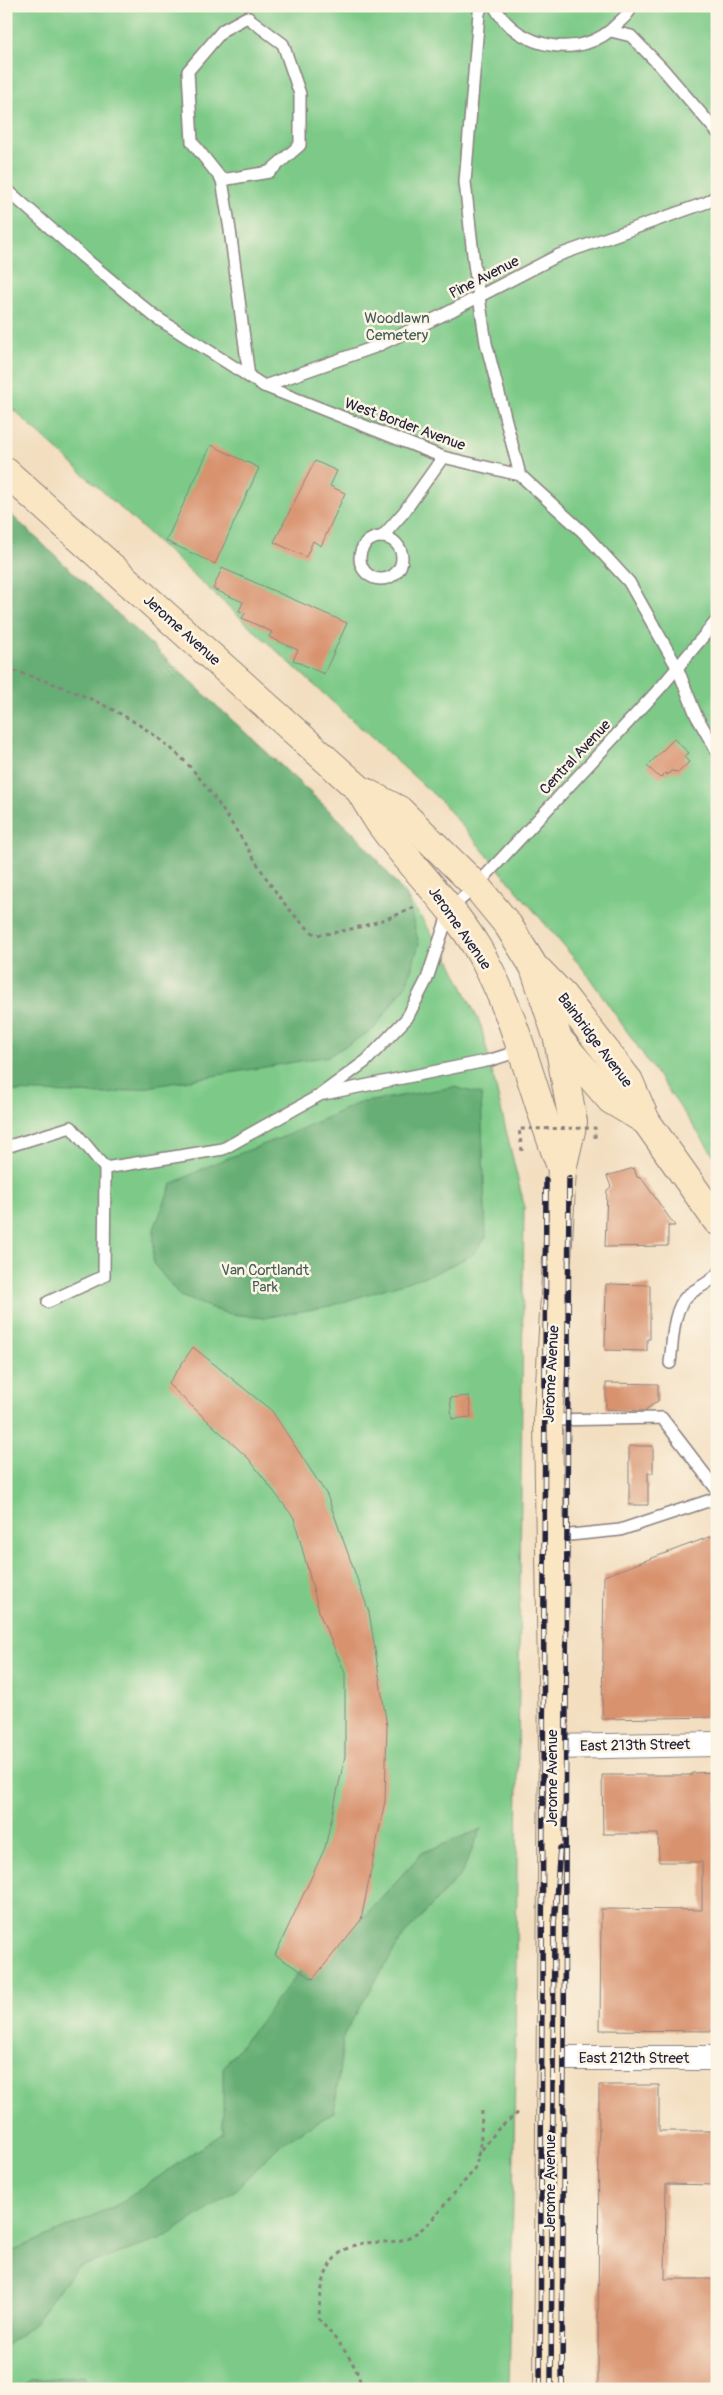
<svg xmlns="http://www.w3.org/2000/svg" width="723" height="2395" font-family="Pangolin,sans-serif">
<rect width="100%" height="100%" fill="#fcf5e5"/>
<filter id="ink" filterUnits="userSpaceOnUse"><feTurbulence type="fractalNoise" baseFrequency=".02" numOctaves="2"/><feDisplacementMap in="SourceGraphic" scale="10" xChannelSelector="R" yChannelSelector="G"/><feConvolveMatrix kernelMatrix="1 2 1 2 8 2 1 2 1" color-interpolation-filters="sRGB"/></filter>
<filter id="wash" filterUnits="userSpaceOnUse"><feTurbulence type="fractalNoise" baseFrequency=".0096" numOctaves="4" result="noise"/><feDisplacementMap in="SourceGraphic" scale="20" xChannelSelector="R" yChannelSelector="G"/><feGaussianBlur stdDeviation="1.12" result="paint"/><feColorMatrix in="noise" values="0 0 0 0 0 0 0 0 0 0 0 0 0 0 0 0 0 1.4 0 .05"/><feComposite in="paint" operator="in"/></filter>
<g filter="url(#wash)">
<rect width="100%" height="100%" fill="#f3dec0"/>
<g fill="#7dca88" stroke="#507662">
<polygon points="6,6 717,6 717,1160 584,970 443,803 6,403"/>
<polygon points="6,510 360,839 407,897 449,959 467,996 481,1026 524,1205 514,2151 509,2389 6,2389"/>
</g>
<g fill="#66ae74" stroke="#446858">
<polygon points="6,510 360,839 407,897 419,944 407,983 374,1029 329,1056 108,1094 6,1091"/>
<polygon points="454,1087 481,1094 486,1238 472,1255 435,1273 330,1306 263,1318 225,1313 180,1296 153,1263 154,1229 172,1184 215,1163 283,1137 359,1103"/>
<polygon points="481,1829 462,1873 403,1936 344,2034 334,2112 282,2143 234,2191 162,2239 76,2268 31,2326 6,2346 6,2254 117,2205 223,2133 223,2068 299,1972 361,1920 422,1853"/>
<polygon points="85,2375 88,2389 19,2389 32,2380"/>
</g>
<g id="blocks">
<g fill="#d8926e">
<polygon points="211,445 259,468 215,564 166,541"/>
<polygon points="315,461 337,471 330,486 345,493 321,546 313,541 306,557 274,542"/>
<polygon points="222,568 347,623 324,674 293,660 298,650 269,637 272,632 242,618 245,613 239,611 243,602 213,589"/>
<polygon points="674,739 689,753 684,757 689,762 679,772 671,771 667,775 665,773 660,778 647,766"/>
<polygon points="634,1168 637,1177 642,1179 675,1226 668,1226 668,1246 605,1247 607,1190 611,1187 607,1176"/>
<polygon points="606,1284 650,1285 650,1339 647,1339 647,1351 605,1350"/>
<polygon points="193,1347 272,1411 327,1495 369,1612 387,1726 385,1801 361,1920 313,1979 275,1955 325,1848 345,1756 345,1673 320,1615 294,1518 249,1459 168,1384"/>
<polygon points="606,1383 658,1384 658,1401 644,1411 606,1409"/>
<polygon points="469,1396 471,1417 452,1419 450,1398"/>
<polygon points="629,1446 653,1446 653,1473 648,1473 648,1505 629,1505"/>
<polygon points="717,1534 717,1717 602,1719 604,1576"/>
<polygon points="717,1772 717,2031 600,2030 601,1909 702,1910 702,1862 659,1862 658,1834 603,1834 602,1775 692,1775 692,1773"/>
<polygon points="599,2085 659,2085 659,2131 717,2131 717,2185 666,2184 665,2279 717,2279 717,2389 598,2389"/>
</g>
</g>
</g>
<g filter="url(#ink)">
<use href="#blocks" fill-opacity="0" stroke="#8a807e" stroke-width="1"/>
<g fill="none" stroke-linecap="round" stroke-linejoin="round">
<g stroke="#8a807e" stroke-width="14">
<g id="lane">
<polyline points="482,6 479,13 465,182 474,264 486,343 520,475"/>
<path d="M 494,6 C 518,50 583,61 617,24 C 623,19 629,14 632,6"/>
<polyline points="611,31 631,36 662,68 717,132"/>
<polyline points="222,180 269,172 300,145 300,94 283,44 247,17 223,30 188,71 192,142 222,180 230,230 249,377"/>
<polyline points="6,189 82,256 154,316 264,386 443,457 520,475 583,532 629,582 677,667 696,715 717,752"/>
<polyline points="264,386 375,347 445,314 559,255 708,202 717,195"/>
<polyline points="382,537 404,512 443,457"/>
<circle cx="381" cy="558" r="21"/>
<polyline points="324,1094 491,1060 522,1050"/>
<polyline points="6,1147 71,1127 105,1168 223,1149 320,1095 366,1061 407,1018 427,979 450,909 476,886 662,686 717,620"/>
<polyline points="48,1302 104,1276 105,1168"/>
<path d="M 670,1363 C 673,1343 672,1309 688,1295 C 698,1287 709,1284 717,1274"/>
<polyline points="548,1420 662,1418 717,1490"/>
<polyline points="550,1537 620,1530 717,1498"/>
</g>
</g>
<g stroke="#8a807e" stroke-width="26">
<g id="street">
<polyline points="553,1747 717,1744"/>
<polyline points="551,2058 717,2058"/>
</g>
</g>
<g stroke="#8a807e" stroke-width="30">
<g id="secondary">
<polyline points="6,472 359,789 399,810 476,886 508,925 534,967 558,1039 573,1122 562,1169 548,1420 553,1747 548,2389"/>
<path d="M 360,791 C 367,802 374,815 382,826 C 412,868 451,904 478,949 C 518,1017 533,1096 562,1169"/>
<polyline points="539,971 563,996 629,1081 646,1121 717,1221"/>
<polyline points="558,1039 611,1100 646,1121"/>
</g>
</g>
<g stroke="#8a807e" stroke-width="3" stroke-dasharray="4 4" stroke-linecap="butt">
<path d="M 6,669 C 63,684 131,712 175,752 C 199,773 218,803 236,830 C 260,866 280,908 316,935 C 348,932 388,920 417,906"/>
<polyline points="477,2156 498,2129 519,2112"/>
<polyline points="320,2389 333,2386 361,2385"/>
<path d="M 362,2389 C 356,2359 337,2342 319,2319 C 320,2285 325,2248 365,2243 C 380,2241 393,2244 407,2238 C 429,2228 441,2208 456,2191 C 462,2183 471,2176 475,2167 C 482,2149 481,2128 482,2110"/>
</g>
<use href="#lane" stroke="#fff" stroke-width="11"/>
<use href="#street" stroke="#fff" stroke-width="24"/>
<use href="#secondary" stroke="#fbe6c3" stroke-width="28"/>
<g stroke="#22223b" stroke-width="5.5">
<g id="rail">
<polyline points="540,2389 546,1180"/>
<polyline points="551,2389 554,1925 560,1848"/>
<polyline points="562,2389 569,1178"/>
</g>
</g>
<use href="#rail" stroke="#fcf5e5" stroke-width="4" stroke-dasharray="11" stroke-linecap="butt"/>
<polyline stroke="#8a807e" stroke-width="3" stroke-dasharray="4 4" stroke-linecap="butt" points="522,1151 519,1129 595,1128 595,1138"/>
</g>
</g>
<g text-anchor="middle" stroke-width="5" stroke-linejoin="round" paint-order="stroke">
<g font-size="15" fill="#22223b" stroke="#fcf5e5">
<text transform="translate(484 277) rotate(-27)" y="5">Pine Avenue</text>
<text transform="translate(405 424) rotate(20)" y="5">West Border Avenue</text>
<text transform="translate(182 630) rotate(42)" y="5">Jerome Avenue</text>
<text transform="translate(575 757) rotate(-47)" y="5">Central Avenue</text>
<text transform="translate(460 928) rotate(55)" y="5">Jerome Avenue</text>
<text transform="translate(595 1040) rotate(53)" y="5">Bainbridge Avenue</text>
<text transform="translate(551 1374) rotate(-87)" y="5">Jerome Avenue</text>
<text transform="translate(635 1745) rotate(-1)" y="5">East 213th Street</text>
<text transform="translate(552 1778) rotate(-90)" y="5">Jerome Avenue</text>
<text x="634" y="2063">East 212th Street</text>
<text transform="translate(550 2183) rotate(-90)" y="5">Jerome Avenue</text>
</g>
<g font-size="15" fill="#425d56" stroke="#fcf5e5">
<text x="397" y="323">Woodlawn<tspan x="397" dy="17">Cemetery</tspan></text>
<text x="265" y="1275">Van Cortlandt<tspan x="265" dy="17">Park</tspan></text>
</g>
</g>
<rect width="723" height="2395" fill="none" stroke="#fcf5e5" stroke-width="25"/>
</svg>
